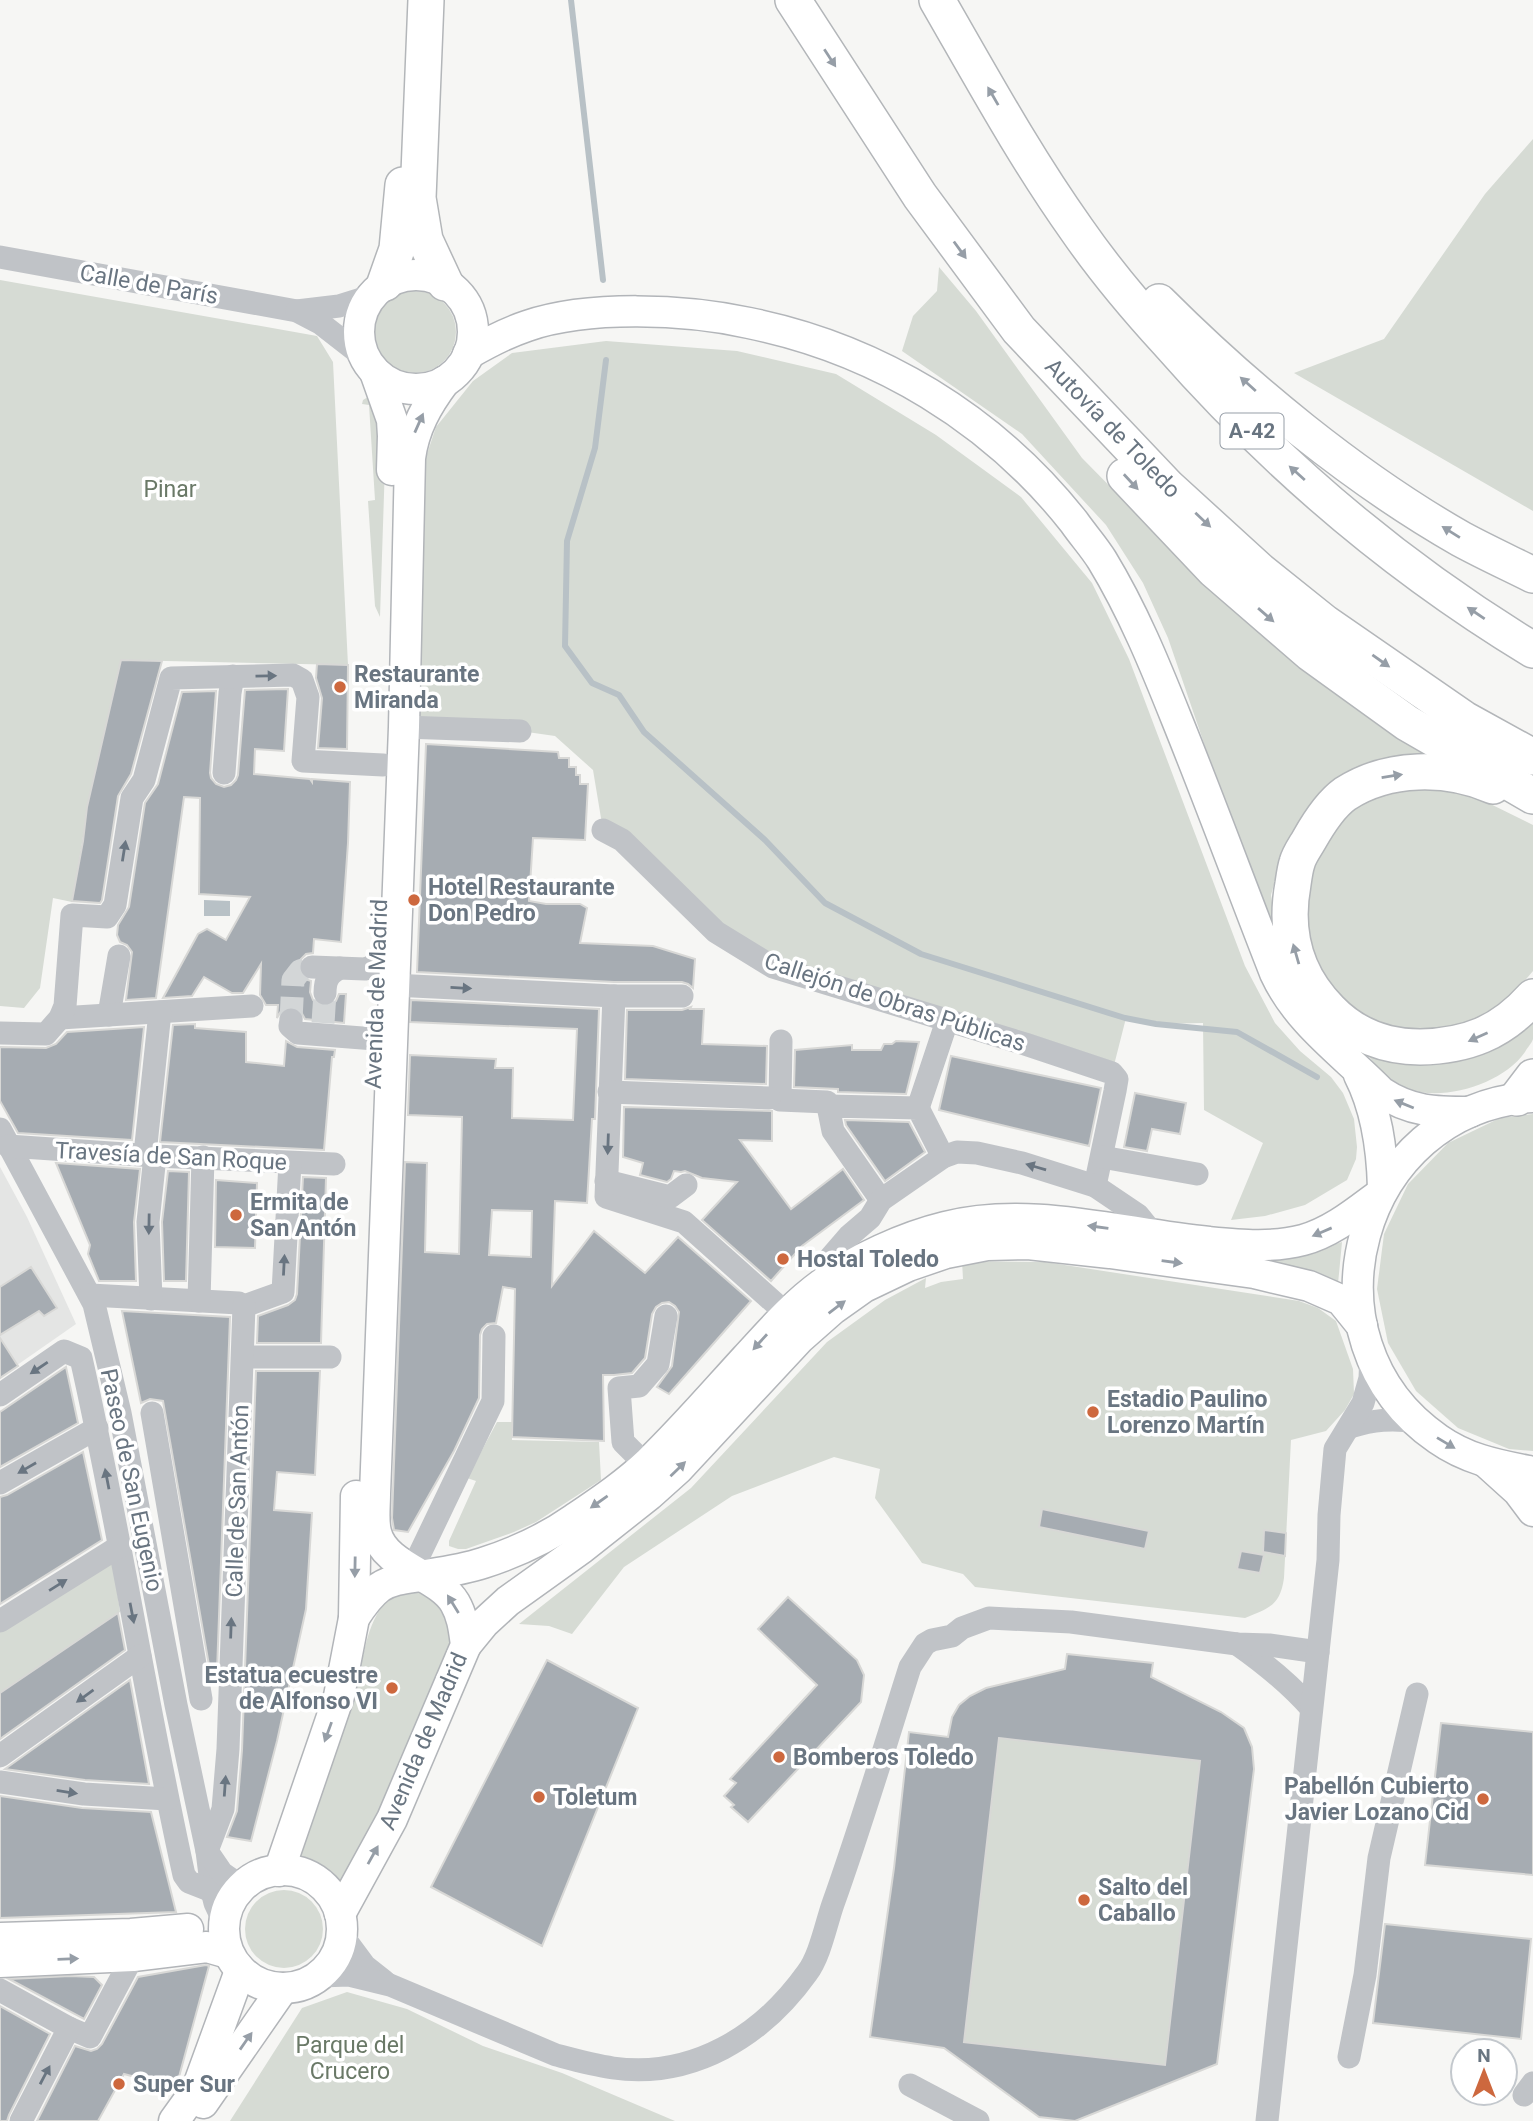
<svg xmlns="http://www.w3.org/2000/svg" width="1533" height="2121" font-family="Roboto,sans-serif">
<rect width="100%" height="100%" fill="#f6f6f4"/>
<polygon fill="#e4e5e4" points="0,1167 27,1217 76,1324 0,1377"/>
<g fill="#d6dbd4">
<polygon points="1533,139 1533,511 1294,373 1384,339 1485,194"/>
<polygon points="939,267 976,311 1082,458 1221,599 1442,762 1318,797 1286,842 1271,895 1279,951 1250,878 1168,638 1143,583 1106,525 1022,434 902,351 913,316 937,291"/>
<polygon points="0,280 317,336 333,362 348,665 121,660 90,795 72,902 53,898 40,988 24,1008 0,1006"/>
<circle cx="415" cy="332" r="41"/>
<polygon points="606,341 737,351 836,374 936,435 1021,497 1092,583 1129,659 1245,966 1275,1023 1300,1051 1331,1077 1343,1093 1354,1119 1357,1147 1356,1159 1347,1180 1305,1205 1265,1216 1231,1220 1263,1143 1204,1110 1203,1023 1156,1024 1126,1018 1112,1073 773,967 603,830 593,770 555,736 520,731 420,727 425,460 436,427 473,381 512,353"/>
<polygon points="368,397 372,397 376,400 385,464 380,617 375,606 368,501 375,500 369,405 362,404 363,400"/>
<path d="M 1423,784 L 1460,789 L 1533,825 L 1533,971 C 1516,991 1498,1012 1472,1022 C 1386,1056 1291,986 1303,893 C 1304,886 1304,878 1306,872 C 1308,865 1313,859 1316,853 C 1330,825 1356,800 1386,790 C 1398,787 1411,786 1423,784 Z"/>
<path d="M 1533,1012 C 1533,1020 1533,1031 1533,1039 C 1532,1043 1527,1048 1525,1052 C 1503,1084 1443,1102 1408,1089 C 1387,1082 1374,1062 1360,1046 Z"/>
<polygon points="1533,1114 1533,1451 1509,1449 1458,1428 1416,1391 1388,1343 1377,1289 1384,1234 1408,1184 1448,1143 1500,1118"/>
<polygon points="1342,1242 1338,1284 1238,1256 1302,1255"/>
<path d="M 962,1261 L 1045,1262 L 1299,1301 L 1318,1308 L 1336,1321 L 1353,1369 L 1354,1394 L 1345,1410 L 1326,1431 L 1291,1440 L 1284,1578 C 1280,1606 1269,1608 1245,1618 L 975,1587 L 963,1574 L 922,1563 L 875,1498 L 880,1469 L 834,1457 L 732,1496 L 624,1567 L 572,1634 L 549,1626 L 519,1624 L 691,1488 L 827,1342 L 885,1300 L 926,1278 L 925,1288 L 941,1282 L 963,1279 Z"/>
<polygon points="497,1422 512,1422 512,1440 599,1442 601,1480 536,1522 514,1532 466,1549 458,1549 449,1546 449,1541 476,1481 467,1478"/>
<polygon points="113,1560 120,1612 0,1693 0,1630"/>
<path d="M 424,1590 L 452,1618 L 452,1638 L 387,1801 L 342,1885 C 327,1872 314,1864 295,1858 C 315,1803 335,1747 354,1691 C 367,1653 362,1631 389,1596 Z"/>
<polygon points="999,1738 1200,1761 1165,2065 964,2042"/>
<circle cx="284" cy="1929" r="39"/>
<polygon points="347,1992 407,2009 483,2046 562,2073 675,2121 230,2121 302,2008"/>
</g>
<polygon fill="#b8c1c6" points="204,900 230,901 230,916 204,916"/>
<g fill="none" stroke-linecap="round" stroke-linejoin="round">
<g stroke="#b8c1c6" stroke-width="6">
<polyline points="571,0 603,280"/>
<polyline points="606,360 595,448 567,541 565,646 592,683 619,695 644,732 765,840 825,903 921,954 1125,1018 1156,1024 1237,1032 1317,1077"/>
</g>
</g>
<g fill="#a6acb2" stroke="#d8d8d6" stroke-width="2" fill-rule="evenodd">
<polygon points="121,660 162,661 131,774 118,796 102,900 100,903 72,901 83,841 87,807"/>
<polygon points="317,664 348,665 347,749 318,748 322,698 316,678"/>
<polygon points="288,689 284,751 255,749 254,774 310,779 312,782 312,779 350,782 348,843 341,942 314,939 313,953 306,954 301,959 298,967 300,974 305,979 311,981 310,992 313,1000 318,1005 324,1007 331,1006 336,1001 339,994 346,994 344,1023 305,1019 300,1010 293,1006 285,1007 281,1011 277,1018 278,1005 266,1005 260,995 261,964 243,993 232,993 204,977 192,996 163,998 198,934 207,929 226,940 250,897 199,894 200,798 184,797 156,998 126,1000 132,952 127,945 120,942 117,935 118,925 129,907 145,803 158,784 182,692 216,691 210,773 211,778 216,784 224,787 231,785 236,780 238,775 245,690"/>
<polygon points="426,744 558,752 559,758 569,758 569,767 576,767 576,775 580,775 580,784 588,784 585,840 533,838 529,901 546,904 580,904 587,908 580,943 653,946 695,959 693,988 688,984 682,982 614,982 417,972"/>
<path d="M 411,1000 L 599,1009 L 595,1119 L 592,1119 L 587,1203 L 555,1201 L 552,1286 L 594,1231 L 645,1273 L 678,1237 L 751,1301 L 669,1394 L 657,1387 L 672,1366 L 679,1312 L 675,1306 L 669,1302 L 662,1303 L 656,1307 L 652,1314 L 645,1358 L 632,1373 L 614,1375 L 603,1375 L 604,1441 L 512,1437 L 515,1289 L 503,1287 L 496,1323 L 487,1324 L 482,1329 L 480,1335 L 479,1398 L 454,1451 L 408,1532 L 394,1530 L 392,1518 L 405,1162 L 427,1163 L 425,1252 L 459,1254 L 462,1117 L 408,1115 L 410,1055 L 496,1059 L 495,1068 L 513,1068 L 512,1118 L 573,1120 L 577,1029 L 410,1022 ZM 492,1210 L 532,1211 L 531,1257 L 489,1255 Z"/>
<polygon points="691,1007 690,1009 704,1009 702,1044 767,1046 766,1084 625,1079 627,1010 682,1010"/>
<polygon points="195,1024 195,1028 246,1032 246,1062 284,1066 286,1041 297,1047 335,1050 334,1057 332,1057 324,1150 160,1142 173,1025"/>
<polygon points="144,1027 132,1140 18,1133 0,1101 0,1047 46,1048 56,1044 67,1032"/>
<polygon points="896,1041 919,1042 906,1094 838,1092 838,1089 794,1087 795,1050 852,1045 852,1050 881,1050 884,1044 892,1044"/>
<polygon points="951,1056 1101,1088 1089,1146 939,1110"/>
<polygon points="1135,1093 1186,1103 1180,1134 1152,1129 1147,1151 1124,1147"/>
<polygon points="624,1107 772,1111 772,1141 740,1140 791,1209 843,1169 864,1200 802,1246 771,1281 702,1220 737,1182 702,1178 685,1171 681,1172 674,1171 671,1179 667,1182 640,1175 643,1163 623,1157"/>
<polygon points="845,1120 909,1122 925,1152 885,1181 846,1125"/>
<polygon points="56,1163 140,1169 134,1222 136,1281 99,1281 88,1254 90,1245"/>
<polygon points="168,1171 189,1172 186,1281 164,1281 162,1222"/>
<polygon points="303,1177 326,1178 321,1343 257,1343 258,1316 288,1305 295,1300 297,1294"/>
<polygon points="216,1180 257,1183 255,1248 215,1247"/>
<polygon points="31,1267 57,1308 44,1316 39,1311 0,1335 0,1287"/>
<polygon points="122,1311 230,1317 217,1671 210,1671 163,1401 150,1399 141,1403"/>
<polygon points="0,1338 18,1366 0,1378"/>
<polygon points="66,1367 78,1423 0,1467 0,1412"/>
<polygon points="256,1371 320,1371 315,1475 277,1472 274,1510 312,1513 306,1609 277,1741 251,1841 227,1837 237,1811 242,1750"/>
<polygon points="83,1452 102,1540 0,1604 0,1497 7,1495"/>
<polygon points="1042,1509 1149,1531 1145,1549 1039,1527"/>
<polygon points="1264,1530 1286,1533 1285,1556 1263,1552"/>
<polygon points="1241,1551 1264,1555 1260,1573 1237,1569"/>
<polygon points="788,1597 857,1660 864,1675 861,1702 748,1822 731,1807 734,1805 724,1796 736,1783 730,1779 817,1685 758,1629"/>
<polygon points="118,1613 125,1650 0,1739 0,1693"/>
<path d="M 1067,1654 L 1153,1663 L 1151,1677 L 1221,1712 L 1244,1728 L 1252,1747 L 1254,1769 L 1217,2064 L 1075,2121 L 1039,2117 L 944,2048 L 870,2037 L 894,1868 L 909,1732 L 948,1737 L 952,1717 L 959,1705 L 970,1696 L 986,1688 L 1065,1669 ZM 999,1738 L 1200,1761 L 1165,2065 L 964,2042 Z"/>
<polygon points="547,1660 638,1708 542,1946 431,1887"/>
<polygon points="130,1680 149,1784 85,1780 5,1769"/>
<polygon points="1441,1723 1533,1732 1533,1875 1425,1865"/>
<polygon points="0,1796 82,1808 151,1812 176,1912 0,1918"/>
<polygon points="1385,1924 1531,1939 1521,2039 1373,2023"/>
<polygon points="206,1965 209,1966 176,2088 124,2074 98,2121 37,2121 75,2046 91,2051 97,2049 102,2044 138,1977"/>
<polygon points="70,1976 94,1977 102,1985 84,2019 9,1979"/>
<polygon points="0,2006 50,2034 9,2115 7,2121 0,2121"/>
</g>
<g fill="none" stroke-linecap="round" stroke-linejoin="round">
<g stroke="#d3d6d7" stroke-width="23" stroke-dasharray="23 11" stroke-linecap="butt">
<polyline points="291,1020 293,980 300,971 312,967"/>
<polyline points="323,1023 325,993"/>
</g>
<g stroke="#b2b5b9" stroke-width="33">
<g id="major">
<circle cx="416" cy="332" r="57"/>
<path d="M 468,354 C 487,343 506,333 527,326 C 589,305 685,309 749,323 C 877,349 993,419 1074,522 C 1083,535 1094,547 1102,560 C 1133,611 1155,665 1177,720 C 1211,804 1242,889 1275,973 C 1298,1023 1344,1054 1381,1092 C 1411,1112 1435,1112 1470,1112"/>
<polyline points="375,372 392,420 393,436 392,470"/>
<path d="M 1359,1075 C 1377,1110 1382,1149 1383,1188"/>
<path d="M 1533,1097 C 1357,1108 1293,1339 1438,1439 C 1468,1460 1498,1465 1533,1472"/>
<polyline points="1487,1463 1518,1491 1533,1511"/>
<path d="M 354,1618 C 361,1607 369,1595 380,1587 C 394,1578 410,1578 426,1575 C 445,1572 465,1569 483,1563 C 514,1553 547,1538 574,1519 C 599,1502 626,1484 649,1462 C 683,1429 714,1393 746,1358 C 770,1332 793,1305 822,1284 C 856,1259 904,1237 945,1227 C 1031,1205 1123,1234 1209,1242 C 1241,1245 1272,1248 1303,1240 C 1332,1232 1356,1212 1379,1195"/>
<polyline points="466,1645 484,1623 508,1601 582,1548 649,1495 678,1469 799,1339 833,1309 864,1287 908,1266 946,1253 987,1245 1028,1244 1110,1253 1254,1273 1309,1286 1341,1300 1362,1326"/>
<circle cx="283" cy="1929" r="59"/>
<polyline points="279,1871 339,1696 354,1618 356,1496"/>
<path d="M 340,1914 L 392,1819 L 466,1645 C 464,1631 463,1617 455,1603 C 439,1575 384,1567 376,1532 C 373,1521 375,1506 375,1494 L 404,727 L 410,458 C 414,428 427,405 445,381"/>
<polyline points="0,1938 131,1934 188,1929"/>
<polyline points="0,1962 133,1956 207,1947 228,1953"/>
<polyline points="203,2103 283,1988"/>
<polyline points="174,2121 197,2089 240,1971"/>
</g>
</g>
<g stroke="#b3b6b9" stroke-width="38">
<g id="highway">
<polyline points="426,0 418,198 425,240 445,283"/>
<polyline points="793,0 920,196 1019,330 1168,487 1259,570 1325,623 1464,719 1533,757"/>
<path d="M 937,0 C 982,78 1025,157 1077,230 C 1104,269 1135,306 1167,341 C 1272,461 1396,567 1533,650"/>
<polyline points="385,283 397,249 403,185"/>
<path d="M 1159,302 C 1246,389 1354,478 1461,539 C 1485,552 1509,563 1533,575"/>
<polyline points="1125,476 1214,570 1310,653 1407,723 1533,796"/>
<path d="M 1493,786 C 1447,766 1388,766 1345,794 C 1331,804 1318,824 1309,840 C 1305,847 1299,855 1297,863 C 1295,869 1294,877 1293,884 C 1284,933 1295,975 1330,1010 C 1354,1035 1386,1047 1420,1047 C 1467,1046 1501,1033 1533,997"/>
<polyline points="1517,1098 1533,1077"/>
</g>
</g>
<g stroke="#c0c3c7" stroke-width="23">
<polyline points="0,257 297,311 320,323 365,358"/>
<polyline points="297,311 339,306 371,296"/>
<polyline points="404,727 520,731"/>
<polyline points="224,773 230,693 233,676"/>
<polyline points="603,830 622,840 716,932 773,967 1025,1044 1112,1073 1117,1079 1115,1091 1095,1186"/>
<polyline points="312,967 365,969 371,967 376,962"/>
<polyline points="393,985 614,996 606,1197 684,1222 787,1314"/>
<path d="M 325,993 C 325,979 329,974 340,968"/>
<polyline points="614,996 682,996"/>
<polyline points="109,1015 119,956"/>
<polyline points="60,1018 252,1006"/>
<polyline points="291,1020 290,1026 298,1033 375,1039"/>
<polyline points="0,1033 46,1034 60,1018 65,1006 72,915 107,917 115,905 132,798 144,780 171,678 293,675 302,680 308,697 303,761 383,765"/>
<polyline points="781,1041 780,1100 827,1102 828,1106"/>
<polyline points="609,1092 769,1098"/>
<polyline points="918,1108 947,1021"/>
<polyline points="0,1129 94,1304 120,1413 176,1705 207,1851 212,1891 215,1903 224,1922"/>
<polyline points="8,1146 155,1156 334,1164"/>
<polyline points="145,1154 160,1012"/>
<polyline points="1102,1157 1197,1174"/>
<polyline points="606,1181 670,1197 686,1185"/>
<polyline points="881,1200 833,1131 828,1106 918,1108 943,1157"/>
<polyline points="823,1284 830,1258 849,1236 870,1218 881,1200 943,1157 957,1152 977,1153 1022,1163 1095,1186 1138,1215 1155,1236"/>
<polyline points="90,1295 239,1303 244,1306"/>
<polyline points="151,1299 148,1222 155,1156"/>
<polyline points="199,1301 203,1157"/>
<polyline points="244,1306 283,1292 290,1163"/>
<polyline points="243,1357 330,1357"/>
<path d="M 0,1395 L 64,1351 L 81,1358 C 120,1530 146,1704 184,1875 L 189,1882 L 212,1891"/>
<polyline points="152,1413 201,1699"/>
<path d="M 1350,1427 C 1373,1420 1392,1418 1417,1422"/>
<polyline points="646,1465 623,1442 619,1388 639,1386 658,1364 666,1316"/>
<polyline points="0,1483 97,1428"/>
<polyline points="412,1570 493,1401 494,1336"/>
<polyline points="0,1621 120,1546"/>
<path d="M 1237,1644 C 1264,1663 1289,1683 1311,1708"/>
<polyline points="0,1756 140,1656"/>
<polyline points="0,1782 84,1794 167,1799"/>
<polyline points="207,1851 223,1809 228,1749 244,1306"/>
<polyline points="209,1854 222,1873 242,1887"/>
<polyline points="342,1935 365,1966 384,1981"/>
<path d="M 320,1976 L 349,1975 L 390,1985 L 556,2055 C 575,2060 593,2065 613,2068 C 693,2079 762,2036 807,1973 C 820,1956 826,1924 833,1904 C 861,1826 885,1746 910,1667 L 925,1644 L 932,1640 L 952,1636 L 962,1628 L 989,1618 L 1071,1622 L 1237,1644 L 1269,1645 L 1318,1652"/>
<polyline points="0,1990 69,2028 90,2037 133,1956"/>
<polyline points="1349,2057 1365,1975 1379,1858 1417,1694"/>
<polyline points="910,2085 978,2121"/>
<polyline points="1524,2095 1533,2083"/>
<polyline points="21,2121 69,2028"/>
<polyline points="1267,2121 1328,1560 1329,1515 1335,1449 1363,1403 1370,1378 1371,1355"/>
</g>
<use href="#major" stroke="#fff" stroke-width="30"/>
<use href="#highway" stroke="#fff" stroke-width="35"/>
</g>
<defs><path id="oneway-solid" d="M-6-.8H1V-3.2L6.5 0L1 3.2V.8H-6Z" transform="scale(1.75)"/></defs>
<g fill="#969ea7">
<use href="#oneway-solid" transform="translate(830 58) rotate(57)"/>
<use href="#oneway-solid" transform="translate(993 96) rotate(-120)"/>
<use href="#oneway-solid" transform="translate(960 250) rotate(54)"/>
<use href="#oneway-solid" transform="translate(1248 384) rotate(-138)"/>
<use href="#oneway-solid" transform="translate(419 423) rotate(-66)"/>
<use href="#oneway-solid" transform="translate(1297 473) rotate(-138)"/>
<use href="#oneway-solid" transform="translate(1131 482) rotate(47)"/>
<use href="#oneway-solid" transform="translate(1203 520) rotate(43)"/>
<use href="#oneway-solid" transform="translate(1451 532) rotate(-148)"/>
<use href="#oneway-solid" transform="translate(1476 613) rotate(-146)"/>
<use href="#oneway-solid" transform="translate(1266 615) rotate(41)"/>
<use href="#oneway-solid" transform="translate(1381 661) rotate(35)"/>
<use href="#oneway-solid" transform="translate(1392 776) rotate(-9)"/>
<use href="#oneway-solid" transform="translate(1296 954) rotate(-106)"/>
<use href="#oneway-solid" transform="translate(1478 1037) rotate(156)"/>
<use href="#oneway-solid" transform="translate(1404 1104) rotate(-158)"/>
<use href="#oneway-solid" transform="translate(1098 1227) rotate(-172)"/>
<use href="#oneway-solid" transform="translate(1322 1232) rotate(157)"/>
<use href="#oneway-solid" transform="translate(1172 1262) rotate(8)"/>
<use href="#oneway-solid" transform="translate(837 1307) rotate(-37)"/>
<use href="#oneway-solid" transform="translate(760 1342) rotate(132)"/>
<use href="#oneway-solid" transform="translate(1446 1443) rotate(31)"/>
<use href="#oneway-solid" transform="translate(678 1469) rotate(-44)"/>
<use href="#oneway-solid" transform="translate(599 1502) rotate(145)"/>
<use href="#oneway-solid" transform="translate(355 1567) rotate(91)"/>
<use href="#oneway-solid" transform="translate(453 1604) rotate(-122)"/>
<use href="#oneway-solid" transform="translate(328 1732) rotate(110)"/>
<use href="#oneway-solid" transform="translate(373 1855) rotate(-61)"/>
<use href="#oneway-solid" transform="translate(68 1959) rotate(-2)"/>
<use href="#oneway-solid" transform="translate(246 2041) rotate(-55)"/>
</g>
<g fill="#697581">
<use href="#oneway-solid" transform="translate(266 676) rotate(-1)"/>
<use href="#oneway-solid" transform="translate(124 851) rotate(-81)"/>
<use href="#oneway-solid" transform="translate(461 988) rotate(3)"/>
<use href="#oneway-solid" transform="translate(608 1144) rotate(92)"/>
<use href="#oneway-solid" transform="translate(1036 1167) rotate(-164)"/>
<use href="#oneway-solid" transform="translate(149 1224) rotate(91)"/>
<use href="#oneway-solid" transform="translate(284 1265) rotate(-87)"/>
<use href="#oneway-solid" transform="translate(39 1368) rotate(146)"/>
<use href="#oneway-solid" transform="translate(27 1468) rotate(150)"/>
<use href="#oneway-solid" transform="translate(107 1479) rotate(-101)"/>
<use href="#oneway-solid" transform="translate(58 1585) rotate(-32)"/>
<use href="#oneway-solid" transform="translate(132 1613) rotate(79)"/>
<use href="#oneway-solid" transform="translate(231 1628) rotate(-88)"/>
<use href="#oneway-solid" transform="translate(85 1696) rotate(144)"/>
<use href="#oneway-solid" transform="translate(225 1786) rotate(-86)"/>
<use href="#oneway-solid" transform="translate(67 1792) rotate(9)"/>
<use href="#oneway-solid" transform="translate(45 2075) rotate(-62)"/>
</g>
<g fill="#cd683e" stroke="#fff" stroke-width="2.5">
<circle cx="340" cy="687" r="7"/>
<circle cx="414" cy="900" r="7"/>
<circle cx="236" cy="1215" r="7"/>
<circle cx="783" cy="1259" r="7"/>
<circle cx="1093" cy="1412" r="7"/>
<circle cx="392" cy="1688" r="7"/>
<circle cx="779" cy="1757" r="7"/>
<circle cx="539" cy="1797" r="7"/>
<circle cx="1483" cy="1799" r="7"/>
<circle cx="1084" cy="1900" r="7"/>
<circle cx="119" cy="2084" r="7"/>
</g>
<g text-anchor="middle" stroke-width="7" stroke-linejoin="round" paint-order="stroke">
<rect fill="#fff" stroke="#969ea7" stroke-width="2" x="1220.5" y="413.5" width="63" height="35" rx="5"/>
<g font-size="21" font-weight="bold" fill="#697581">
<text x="1252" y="438">A-42</text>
</g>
<g font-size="23" fill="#697581" stroke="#fff">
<text transform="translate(149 284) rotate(10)" y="8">Calle de París</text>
<text transform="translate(1113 428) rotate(46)" y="8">Autovía de Toledo</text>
<text transform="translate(376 994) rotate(-88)" y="8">Avenida de Madrid</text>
<text transform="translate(895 1002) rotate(18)" y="8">Callejón de Obras Públicas</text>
<text transform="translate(171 1156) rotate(3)" y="8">Travesía de San Roque</text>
<text transform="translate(132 1480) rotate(78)" y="8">Paseo de San Eugenio</text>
<text transform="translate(237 1501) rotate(-88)" y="8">Calle de San Antón</text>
<text transform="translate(423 1741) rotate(-67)" y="8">Avenida de Madrid</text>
</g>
<g font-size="23" fill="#6a7967" stroke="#fff">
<text x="170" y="497">Pinar</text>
<text x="350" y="2053">Parque del<tspan x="350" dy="26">Crucero</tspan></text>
</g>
<g font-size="23" font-weight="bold" fill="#697581" stroke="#fff" text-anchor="start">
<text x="354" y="682">Restaurante<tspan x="354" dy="26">Miranda</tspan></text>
<text x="428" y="895">Hotel Restaurante<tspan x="428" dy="26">Don Pedro</tspan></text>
<text x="250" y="1210">Ermita de<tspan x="250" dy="26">San Antón</tspan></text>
<text x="797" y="1267">Hostal Toledo</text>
<text x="1107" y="1407">Estadio Paulino<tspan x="1107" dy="26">Lorenzo Martín</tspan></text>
<text x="378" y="1683" text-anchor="end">Estatua ecuestre<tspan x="378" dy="26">de Alfonso VI</tspan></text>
<text x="793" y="1765">Bomberos Toledo</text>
<text x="1469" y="1794" text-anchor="end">Pabellón Cubierto<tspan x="1469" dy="26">Javier Lozano Cid</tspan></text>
<text x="553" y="1805">Toletum</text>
<text x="1098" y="1895">Salto del<tspan x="1098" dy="26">Caballo</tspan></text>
<text x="133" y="2092">Super Sur</text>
</g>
</g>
<g transform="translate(1484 2072)"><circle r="33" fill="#ffffff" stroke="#c3c8cd" stroke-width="2"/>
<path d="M0-5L12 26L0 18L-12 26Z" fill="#cd683e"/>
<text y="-10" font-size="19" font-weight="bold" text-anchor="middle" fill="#697581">N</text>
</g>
</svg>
